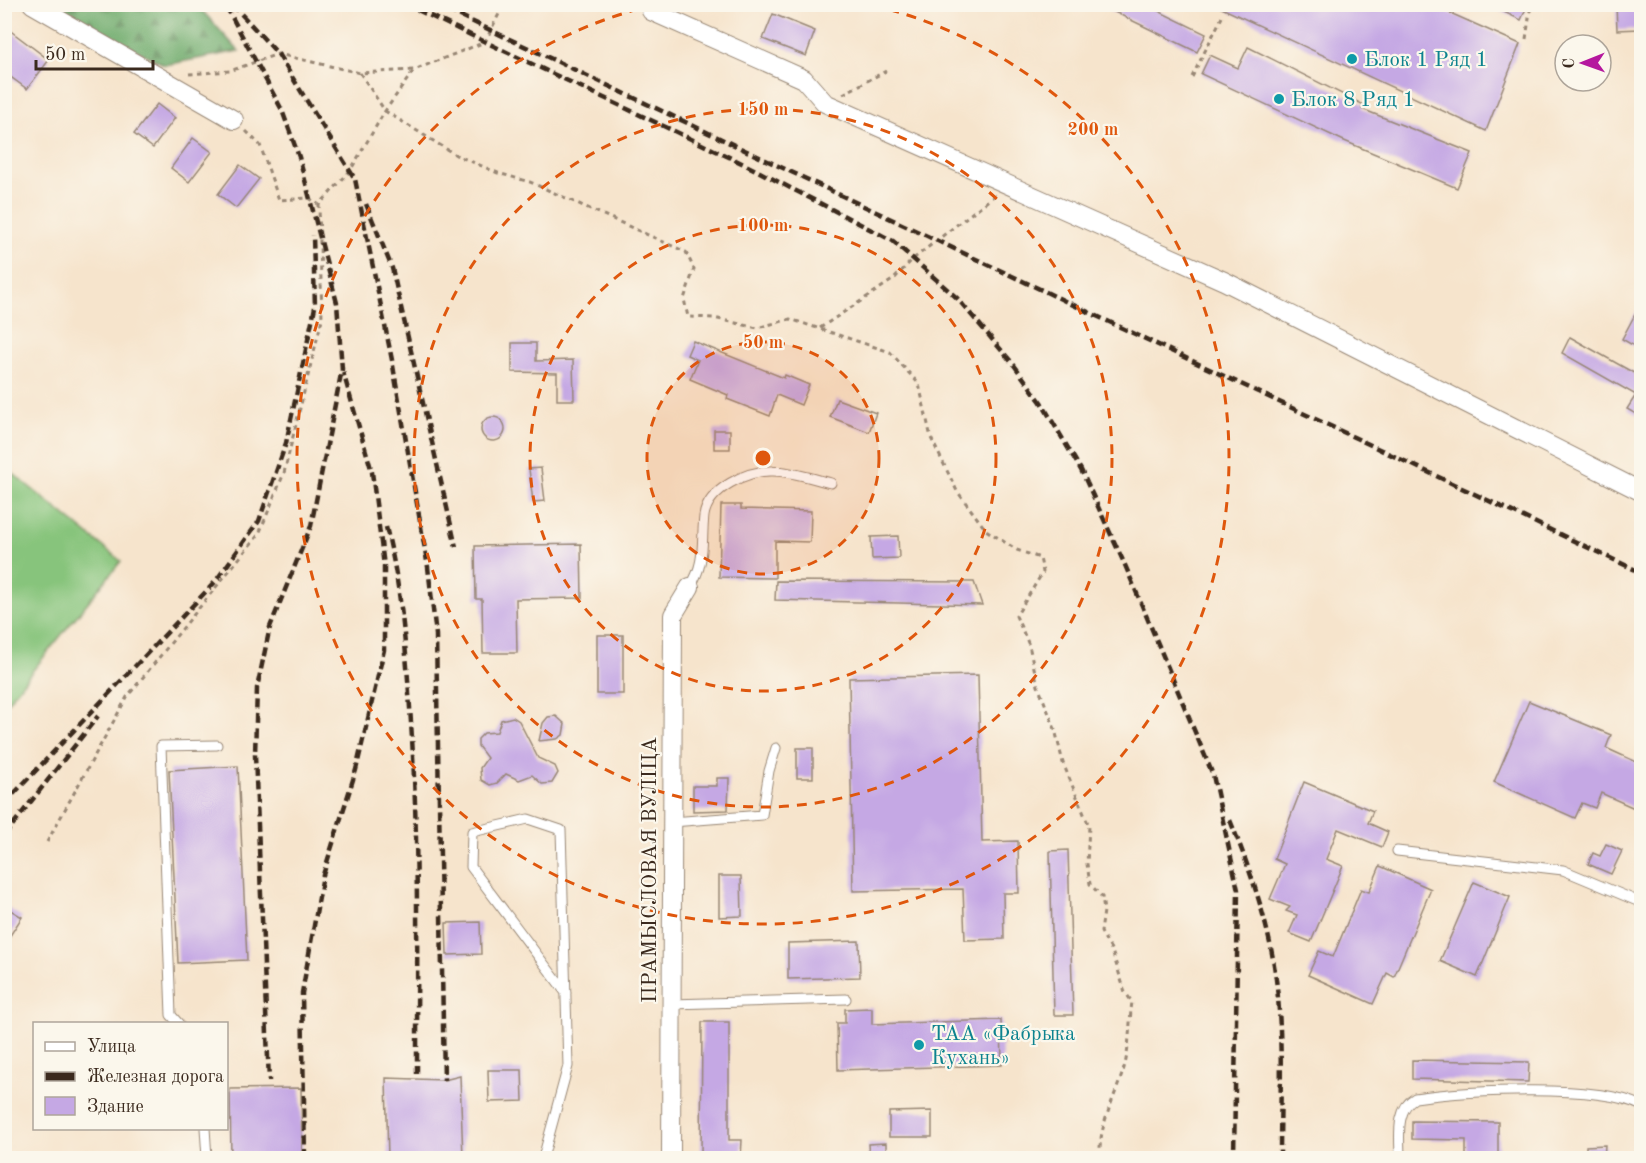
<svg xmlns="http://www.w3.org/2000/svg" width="1646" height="1163" font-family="'Old Standard TT',serif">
<defs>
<pattern id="forest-firs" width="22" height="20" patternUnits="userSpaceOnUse" patternTransform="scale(1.5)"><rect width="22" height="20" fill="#6daa6b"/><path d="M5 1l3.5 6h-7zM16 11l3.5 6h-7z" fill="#5b8b57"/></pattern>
</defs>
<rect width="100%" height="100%" fill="#fbf7ec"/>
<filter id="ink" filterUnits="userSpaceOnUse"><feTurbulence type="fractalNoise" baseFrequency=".0167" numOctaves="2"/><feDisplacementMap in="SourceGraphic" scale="12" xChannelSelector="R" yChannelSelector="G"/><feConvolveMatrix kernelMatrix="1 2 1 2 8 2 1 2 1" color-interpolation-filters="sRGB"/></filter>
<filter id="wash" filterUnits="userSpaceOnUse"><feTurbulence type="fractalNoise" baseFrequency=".008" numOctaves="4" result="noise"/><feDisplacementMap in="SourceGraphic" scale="24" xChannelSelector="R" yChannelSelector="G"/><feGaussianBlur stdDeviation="1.35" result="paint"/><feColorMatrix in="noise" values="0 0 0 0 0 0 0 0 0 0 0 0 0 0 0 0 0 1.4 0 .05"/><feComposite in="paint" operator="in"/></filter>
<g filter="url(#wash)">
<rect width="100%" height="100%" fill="#f6e4cc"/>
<polygon fill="url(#forest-firs)" stroke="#546a44" stroke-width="1.5" points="50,5 197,5 239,51 165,65"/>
<polygon fill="#87c47b" stroke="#61774c" stroke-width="1.5" points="5,467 121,561 5,705"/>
<g id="blocks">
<g fill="#c5a8e4">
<polygon points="1098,4 1144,4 1206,34 1197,52"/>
<polygon points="1213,4 1430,4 1520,44 1486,131"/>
<polygon points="1487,4 1528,4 1521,20"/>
<polygon points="1616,4 1640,4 1640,29 1617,30"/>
<polygon points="773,14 815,31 806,56 763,39"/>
<polygon points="4,26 49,60 27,89 4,72"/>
<polygon points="1248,47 1364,105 1362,109 1472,153 1457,188 1342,140 1201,74 1210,55 1238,68"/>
<polygon points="157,104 175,118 153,148 134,134"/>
<polygon points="193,138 212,152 189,182 171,168"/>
<polygon points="240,165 259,179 236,208 218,194"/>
<polygon points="1641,303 1641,350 1622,339"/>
<polygon points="1570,337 1641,377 1641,417 1627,409 1636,395 1562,353"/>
<polygon points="693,341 784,378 785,375 809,385 801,405 777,395 770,416 727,399 728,395 690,379 698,360 687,355"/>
<polygon points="512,343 536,343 536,361 573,360 574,400 557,400 557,373 512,372"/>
<polygon points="837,399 876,413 869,432 830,417"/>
<circle cx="493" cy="429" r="12"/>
<rect x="714" y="430" width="16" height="19"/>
<polygon points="541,468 545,501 533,502 529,469"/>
<polygon points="721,505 741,505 741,509 811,511 810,542 775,541 775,578 719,577"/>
<polygon points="898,536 899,558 872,559 871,537"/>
<polygon points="581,544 582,598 516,599 517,653 483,653 482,599 476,599 475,546"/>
<polygon points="776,581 974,582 982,605 775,600"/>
<rect x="597" y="635" width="26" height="59"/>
<polygon points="978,675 982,842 1018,841 1019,893 1003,893 1004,939 965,940 963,889 853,891 849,678"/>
<polygon points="1529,701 1611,735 1606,748 1641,764 1641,811 1601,793 1595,808 1582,803 1575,818 1494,782"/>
<polygon points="556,716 565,724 563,735 557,739 539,741 543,723 548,717"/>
<polygon points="513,717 519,721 538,758 555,766 558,773 552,783 542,784 532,775 519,780 506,774 497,783 490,785 481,780 480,768 487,758 478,746 478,739 484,733 497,732 501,720"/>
<rect x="797" y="748" width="16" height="30"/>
<polygon points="238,766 247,960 178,963 169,770"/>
<polygon points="717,778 729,778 728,810 693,811 693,786 717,786"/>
<polygon points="1304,782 1373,811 1368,823 1388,832 1382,847 1338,829 1326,859 1343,866 1311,942 1289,933 1297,915 1286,911 1290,907 1270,899 1285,864 1274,859"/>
<polygon points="1606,844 1622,851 1611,874 1588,864 1593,853 1600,856"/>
<polygon points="1068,850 1073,1015 1054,1015 1050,851"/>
<polygon points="1380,866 1431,889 1394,977 1387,973 1373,1004 1308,975 1319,951 1333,957 1361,889 1369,892"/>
<polygon points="719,876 741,876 742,916 719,917"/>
<polygon points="1474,882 1510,897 1477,977 1440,961"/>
<polygon points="4,906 22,917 4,945"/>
<polygon points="480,922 481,954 447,955 446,923"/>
<polygon points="859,941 860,977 788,979 788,943"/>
<polygon points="872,1008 872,1024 1001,1020 1002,1065 838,1070 837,1023 845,1023 845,1009"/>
<polygon points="702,1022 729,1022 729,1140 742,1140 741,1158 701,1158"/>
<polygon points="1412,1060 1529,1062 1528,1082 1412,1079"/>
<polygon points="488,1070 522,1070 523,1101 489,1102"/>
<polygon points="460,1076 463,1158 388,1158 386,1078 444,1080"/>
<polygon points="301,1088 302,1158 231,1158 230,1089"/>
<polygon points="932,1111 932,1137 889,1137 889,1112"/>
<polygon points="1412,1121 1498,1122 1498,1158 1466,1158 1466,1140 1412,1139"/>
<polygon points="886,1143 886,1158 869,1158 868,1144"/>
<polygon points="1605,1145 1604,1158 1586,1158 1586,1146"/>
</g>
</g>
</g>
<g filter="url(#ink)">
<use href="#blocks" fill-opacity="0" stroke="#988775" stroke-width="1.5"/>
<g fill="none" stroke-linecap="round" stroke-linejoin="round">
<g stroke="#988775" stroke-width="11">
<g id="lane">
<path d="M 690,587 C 706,562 701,543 704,516 C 708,489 747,470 773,471 C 792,471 813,479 831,483"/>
<polyline points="672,822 762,815 769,771 776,748"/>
<polyline points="1397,851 1563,870 1642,903"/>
<polyline points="671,1004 846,999"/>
<polyline points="179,1024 171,1015 161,746 217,745"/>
<polyline points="205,1128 207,1158"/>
<polyline points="543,1158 568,1066 561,830 528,819 472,832 471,867 566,993"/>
<path d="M 1400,1158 C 1400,1138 1395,1109 1415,1098 C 1465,1091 1599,1083 1642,1106"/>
</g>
</g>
<g stroke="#988775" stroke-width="20">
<g id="street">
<polyline points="32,4 234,120"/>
<polyline points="651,11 804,79 825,103 1224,281 1642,492"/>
<polyline points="671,1158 673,615 690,587"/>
</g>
</g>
<g stroke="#988775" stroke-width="3" stroke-dasharray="4.5 4.5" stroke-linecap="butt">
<polyline points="1526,39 1531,4"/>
<path d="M 360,73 L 385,111 L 456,155 L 498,173 L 530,182 L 686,252 L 694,269 L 684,299 L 688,317 L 714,318 L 757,328 L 790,319 L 890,352 L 919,384 L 931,438 L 957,491 L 986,530 L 1017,550 L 1040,558 L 1043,572 L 1016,616 L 1029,645 L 1038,686 L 1055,729 L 1063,763 L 1089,826 L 1087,864 L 1090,884 L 1102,897 L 1104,911 L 1101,932 L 1112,951 L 1125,992 L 1132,1002 C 1129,1023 1130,1047 1124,1068 C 1115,1098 1098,1126 1100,1158"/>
<polyline points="189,74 230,71 278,54 360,73 414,70 485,42 504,4"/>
<polyline points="1192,77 1222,17"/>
<polyline points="843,94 886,71"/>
<polyline points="246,131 260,145 279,200 309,198 318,204"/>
<polyline points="820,328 894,279 913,259 995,195"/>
<polyline points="47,842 127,697 259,534 284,473 322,319 319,205 350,171 385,111 414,70"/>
</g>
<use href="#lane" stroke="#fff" stroke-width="9"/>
<use href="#street" stroke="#fff" stroke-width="18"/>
<g stroke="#3b2a1e" stroke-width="4.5" stroke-dasharray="9 4.5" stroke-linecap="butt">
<polyline points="232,4 278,54 355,179 392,360 428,567 436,635 444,1080"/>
<polyline points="405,4 746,165 893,241 957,298 1014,365 1041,402 1081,470 1125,565 1213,775 1238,890 1234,1158"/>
<polyline points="435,4 1642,573"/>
<polyline points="226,6 282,110 299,157 337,303 342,369 311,526 270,627 257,688 255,755 269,1081"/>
<polyline points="366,204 392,268 456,547"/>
<path d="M 386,527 C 401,586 406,648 410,708 C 419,831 417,954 417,1077"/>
<polyline points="4,804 215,582 259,521 286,443 315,307 313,235"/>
<path d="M 1230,820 C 1249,867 1266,915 1274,965 C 1284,1028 1280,1095 1280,1158"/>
<polyline points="4,836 98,716"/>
<polyline points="305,1158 302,993 323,875 356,770 384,650 384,566 372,472 343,372"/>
</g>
</g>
</g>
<circle cx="763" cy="458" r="116" fill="#df570d" fill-opacity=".12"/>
<g fill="none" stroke="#df570d" stroke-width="3" stroke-dasharray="10 8">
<circle cx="763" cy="458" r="116"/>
<circle cx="763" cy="458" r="233"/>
<circle cx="763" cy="458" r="349"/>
<path d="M872 5A466 466 0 1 1 654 5"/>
</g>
<g fill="#0f9aa8" stroke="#fbf7ec" stroke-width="2">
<circle cx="1352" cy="59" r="6"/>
<circle cx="1279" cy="99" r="6"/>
<circle cx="919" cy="1045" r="6"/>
</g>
<g text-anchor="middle" stroke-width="4.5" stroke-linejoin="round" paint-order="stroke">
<g font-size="21" fill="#0d838f" stroke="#fbf7ec" text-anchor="start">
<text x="1364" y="66">Блок 1 Ряд 1</text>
<text x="1291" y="106">Блок 8 Ряд 1</text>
<text x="931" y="1040">ТАА «Фабрыка<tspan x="931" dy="24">Кухань»</tspan></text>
</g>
<g font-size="21" fill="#3b2a1e" stroke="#fbf7ec">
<text transform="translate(649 870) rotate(-90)" y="7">ПРАМЫСЛОВАЯ ВУЛІЦА</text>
</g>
</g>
<circle cx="763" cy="458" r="9" fill="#df570d" stroke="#fbf7ec" stroke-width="3"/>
<g font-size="18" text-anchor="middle" font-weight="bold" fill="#df570d" stroke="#fbf7ec" stroke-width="4.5" stroke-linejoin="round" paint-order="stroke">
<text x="763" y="115">150 m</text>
<text x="1093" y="135">200 m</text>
<text x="763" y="231">100 m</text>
<text x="763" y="348">50 m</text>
</g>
<rect width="1646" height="1163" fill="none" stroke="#fbf7ec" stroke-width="24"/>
<rect x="33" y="1022" width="195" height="108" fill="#fbf7ec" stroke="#aea59a" stroke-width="1.5"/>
<rect x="45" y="1042" width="30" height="9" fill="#ffffff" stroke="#aea59a" stroke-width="1.5"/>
<text x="87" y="1052" font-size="18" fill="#3b2a1e">Улица</text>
<rect x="45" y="1072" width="30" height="9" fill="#3b2a1e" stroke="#aea59a" stroke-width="1.5"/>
<text x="87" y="1082" font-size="18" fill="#3b2a1e">Железная дорога</text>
<rect x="45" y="1097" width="30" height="18" fill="#c5a8e4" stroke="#aea59a" stroke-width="1.5"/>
<text x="87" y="1112" font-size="18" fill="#3b2a1e">Здание</text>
<g transform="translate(1583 63) rotate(269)"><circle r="28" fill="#fbf7ec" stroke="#aea59a" stroke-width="1.5"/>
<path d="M0-4.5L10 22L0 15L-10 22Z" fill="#b5179e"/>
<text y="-9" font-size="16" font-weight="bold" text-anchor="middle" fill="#3b2a1e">С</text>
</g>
<path d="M36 60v9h117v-9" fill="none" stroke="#3b2a1e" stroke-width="3"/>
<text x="45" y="60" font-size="18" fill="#3b2a1e" stroke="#fbf7ec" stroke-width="4.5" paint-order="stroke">50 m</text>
</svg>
